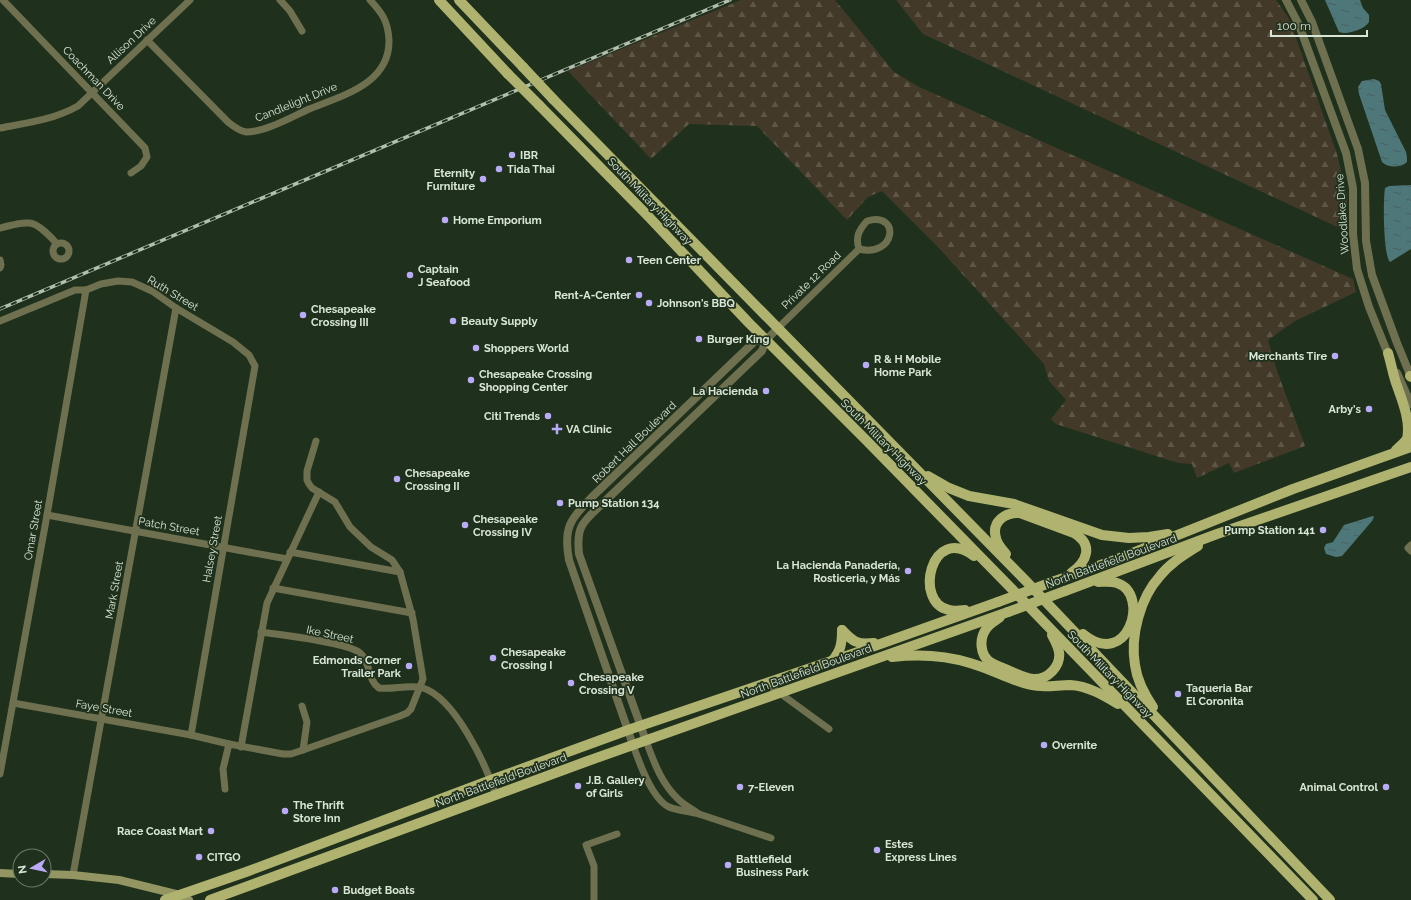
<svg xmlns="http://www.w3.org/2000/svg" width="1411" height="900" font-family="Raleway,sans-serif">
<defs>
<pattern id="forest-firs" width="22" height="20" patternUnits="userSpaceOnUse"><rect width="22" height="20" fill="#433929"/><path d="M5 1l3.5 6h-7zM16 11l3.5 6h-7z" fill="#5e5647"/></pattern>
<pattern id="water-ripples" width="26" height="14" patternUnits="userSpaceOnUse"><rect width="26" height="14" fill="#4e777a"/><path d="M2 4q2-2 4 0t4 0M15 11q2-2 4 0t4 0" fill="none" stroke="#486060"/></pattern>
</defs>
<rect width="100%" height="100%" fill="#1f311c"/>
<g fill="url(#forest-firs)">
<polygon points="741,0 835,0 894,72 919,87 1353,279 1356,292 1295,321 1268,340 1277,371 1305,446 1234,473 1229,463 1197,478 1192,464 1178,463 1056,424 1051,419 1066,400 1049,381 1044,364 937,246 882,191 868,197 847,220 757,126 689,124 651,159 568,71"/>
<polygon points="896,0 1276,0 1288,17 1296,38 1337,154 1347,196 1346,231 923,34"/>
</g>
<g fill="url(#water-ripples)">
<path d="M 1325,0 L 1360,0 L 1363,8 L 1369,15 L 1369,22 C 1364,30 1347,35 1339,32 Z"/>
<path d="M 1374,79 L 1379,81 L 1381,84 L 1385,110 L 1406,152 L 1407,157 L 1407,162 C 1401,168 1388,168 1382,162 L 1359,94 L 1358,87 L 1362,81 Z"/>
<path d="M 1411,185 L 1411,249 L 1390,262 C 1383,255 1383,200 1385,188 L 1389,186 Z"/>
<polygon points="1373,516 1374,517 1372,521 1342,556 1336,557 1326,554 1324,548 1326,544 1333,542 1344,525"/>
</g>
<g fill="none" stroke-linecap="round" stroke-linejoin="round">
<g stroke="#6e704f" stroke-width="7">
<polyline points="3,0 145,148 147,157 141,166 131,173"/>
<polyline points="280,0 290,11 302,31"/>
<path d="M 147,40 L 228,122 C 233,126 239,131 246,132 C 265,132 290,118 307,110 C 340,96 390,85 389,40 C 388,21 382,13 370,0"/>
<path d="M 0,128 C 27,123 53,120 78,106 L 190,0"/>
<path d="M 0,228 C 9,226 20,222 29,223 C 38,223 52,238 57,244"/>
<circle cx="61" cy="251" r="8"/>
<polyline points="0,260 1,265 0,268"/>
<polyline points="0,321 75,290 86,290 101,284 118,281 132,282 152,291 176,308 233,342 249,355 255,366 191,735"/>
<path d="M 778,328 L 859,249 C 896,258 901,211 867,221 C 859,230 855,237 859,249"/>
<polyline points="47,515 287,559"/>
<polyline points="1411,545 1408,548 1411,551"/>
<polyline points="290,552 400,572"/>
<polyline points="273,588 412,613"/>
<path d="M 261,632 C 281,635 347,642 360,653 C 371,662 367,680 379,688 C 393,690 409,684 423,688 C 455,698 486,765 496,795"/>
<polyline points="766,683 829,729"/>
<polyline points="13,703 191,735 229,744 283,754 291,754 303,750 400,716 407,713 411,709 423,679 413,619 400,572 392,560 371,547 350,527 335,502 312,488 309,484 307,480 307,471 316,441"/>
<polyline points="302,706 307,722 303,750"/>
<path d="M 633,745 C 639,762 652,799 669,807 C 678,811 690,811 699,814 C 692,809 684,805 678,799 C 661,783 654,762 646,741"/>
<polyline points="241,747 267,603 319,492"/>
<polyline points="0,774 47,515 86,290"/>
<polyline points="225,789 223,769 229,744"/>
<polyline points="699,814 771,838"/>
<polyline points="73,875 176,308"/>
<polyline points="594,900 594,866 586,845 617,834"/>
</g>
<g stroke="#6e704f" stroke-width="8">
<polyline points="1286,0 1299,25 1346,153 1353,188 1353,234 1357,269 1369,307 1390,359"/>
<polyline points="1301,0 1312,22 1358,149 1365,183 1366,241 1372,275 1397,343 1411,377"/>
<polyline points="1397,373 1411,404"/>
<path d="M 646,741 L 579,554 C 576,526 583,522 602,504 L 762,351 L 766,340 L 778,328"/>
<path d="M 633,745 L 569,560 C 563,527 570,520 593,496 L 755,341 L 766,340"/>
</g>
<g stroke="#939662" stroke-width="8">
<polyline points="0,873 20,874"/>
<polyline points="44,874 73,875 119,880 180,895 189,900"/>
</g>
<g stroke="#b0b36f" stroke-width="10">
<polyline points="439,0 508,74"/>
<polyline points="459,0 523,67"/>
<polyline points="553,99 1026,581 1330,900"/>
<polyline points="539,105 649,217 748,322 866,440 1010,587 1313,900"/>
<path d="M 1388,353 C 1391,363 1393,374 1396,383 C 1402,400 1411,421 1407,439 C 1404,443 1399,447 1396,450"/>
<polyline points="1410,376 1411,377"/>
<polyline points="928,476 949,488 969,496 1014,504 1102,535 1129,538 1149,537 1168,534"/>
<path d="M 1006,554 C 1002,549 997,544 996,538 C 991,521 1006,512 1020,513 L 1074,533 C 1094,545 1087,562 1071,573"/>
<polyline points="1055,581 1115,560 1293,489 1411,447"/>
<polyline points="1065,591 1217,534 1411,467"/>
<path d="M 965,610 C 960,610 954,612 949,610 C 913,603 931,523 974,556"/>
<path d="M 1000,617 C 995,621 989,624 986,629 C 979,639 980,655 990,662 C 996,666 1003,668 1010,671 C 1017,674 1025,678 1033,679 C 1048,680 1061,666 1059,652 C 1058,646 1055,641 1052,635"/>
<path d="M 842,630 C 853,642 858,645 874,643"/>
<path d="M 1083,634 C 1128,671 1151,594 1117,583 C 1111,581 1104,582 1098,582"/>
<path d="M 892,657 C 918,654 944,655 970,663 C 991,669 1010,680 1031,685 C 1044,688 1057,685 1070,685 C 1088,686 1103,695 1118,704"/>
<path d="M 832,661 C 841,651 842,643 842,630"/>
<path d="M 1153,707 C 1144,694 1137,680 1135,665 C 1130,636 1140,598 1160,576 C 1170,563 1184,555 1198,546"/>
<polyline points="165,900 246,872 491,780 628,730 855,653 998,602"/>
<polyline points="210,900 585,762 1008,612"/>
</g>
<g stroke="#b2bfaf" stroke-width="3.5">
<polyline id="rail" points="0,309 730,0"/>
</g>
<use href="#rail" stroke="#1f311c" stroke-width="2" stroke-dasharray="6" stroke-linecap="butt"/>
<g stroke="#b0b36f" stroke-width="10">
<polyline points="523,67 553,99"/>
<polyline points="508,74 539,105"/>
<polyline points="998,602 1055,581"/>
<polyline points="1008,612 1065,591"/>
</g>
</g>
<g fill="#b9abf7" stroke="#1f311c" stroke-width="1.5">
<circle cx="512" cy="155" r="4"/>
<circle cx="499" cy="169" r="4"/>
<circle cx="483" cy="179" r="4"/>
<circle cx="445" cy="220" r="4"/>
<circle cx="629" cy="260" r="4"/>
<circle cx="410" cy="275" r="4"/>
<circle cx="639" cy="295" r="4"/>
<circle cx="649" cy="303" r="4"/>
<circle cx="303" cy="315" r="4"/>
<circle cx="453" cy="321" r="4"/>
<circle cx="699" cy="339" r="4"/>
<circle cx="476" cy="348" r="4"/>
<circle cx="1335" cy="356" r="4"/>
<circle cx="866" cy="365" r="4"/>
<circle cx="471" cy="380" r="4"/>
<circle cx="766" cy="391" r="4"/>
<circle cx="1369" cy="409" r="4"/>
<circle cx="548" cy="416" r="4"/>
<path d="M555 423h4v4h4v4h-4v4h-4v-4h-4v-4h4z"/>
<circle cx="397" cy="479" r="4"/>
<circle cx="560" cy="503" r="4"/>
<circle cx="465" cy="525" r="4"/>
<circle cx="1323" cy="530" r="4"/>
<circle cx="908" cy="571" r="4"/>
<circle cx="493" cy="658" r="4"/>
<circle cx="409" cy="666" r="4"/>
<circle cx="571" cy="683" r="4"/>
<circle cx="1178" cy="694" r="4"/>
<circle cx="1044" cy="745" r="4"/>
<circle cx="578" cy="786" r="4"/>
<circle cx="740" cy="787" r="4"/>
<circle cx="1386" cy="787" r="4"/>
<circle cx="285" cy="811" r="4"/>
<circle cx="211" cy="831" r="4"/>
<circle cx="877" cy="850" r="4"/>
<circle cx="199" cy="857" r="4"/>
<circle cx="728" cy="865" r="4"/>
<circle cx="335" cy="890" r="4"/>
</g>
<g text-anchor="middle" stroke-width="3.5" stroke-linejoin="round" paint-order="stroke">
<g font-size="11" fill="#d9e5d7" stroke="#1f311c">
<text transform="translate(131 40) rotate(-43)" y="4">Allison Drive</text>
<text transform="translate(94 78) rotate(46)" y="4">Coachman Drive</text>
<text transform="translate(296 102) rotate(-22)" y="4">Candlelight Drive</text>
<text transform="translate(650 201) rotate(46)" y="4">South Military Highway</text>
<text transform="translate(1342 214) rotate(-94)" y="4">Woodlake Drive</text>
<text transform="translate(811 280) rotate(-44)" y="4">Private 12 Road</text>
<text transform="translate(173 293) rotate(31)" y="4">Ruth Street</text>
<text transform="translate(634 442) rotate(-44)" y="4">Robert Hall Boulevard</text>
<text transform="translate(884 442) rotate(45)" y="4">South Military Highway</text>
<text transform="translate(169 526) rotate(10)" y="4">Patch Street</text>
<text transform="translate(33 530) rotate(-80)" y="4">Omar Street</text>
<text transform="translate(212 549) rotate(-80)" y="4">Halsey Street</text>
<text transform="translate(1111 561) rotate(-20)" y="4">North Battlefield Boulevard</text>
<text transform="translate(114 590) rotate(-80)" y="4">Mark Street</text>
<text transform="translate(330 634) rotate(12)" y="4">Ike Street</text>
<text transform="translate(806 671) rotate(-20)" y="4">North Battlefield Boulevard</text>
<text transform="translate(1110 674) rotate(46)" y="4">South Military Highway</text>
<text transform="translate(104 708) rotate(10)" y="4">Faye Street</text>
<text transform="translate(501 780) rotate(-20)" y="4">North Battlefield Boulevard</text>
</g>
<g font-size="11" font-weight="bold" fill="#d9e5d7" stroke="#1f311c" text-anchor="start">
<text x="520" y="159">IBR</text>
<text x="507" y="173">Tida Thai</text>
<text x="475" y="177" text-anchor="end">Eternity<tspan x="475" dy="13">Furniture</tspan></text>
<text x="453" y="224">Home Emporium</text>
<text x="637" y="264">Teen Center</text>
<text x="418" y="273">Captain<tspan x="418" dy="13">J Seafood</tspan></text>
<text x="631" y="299" text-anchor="end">Rent-A-Center</text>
<text x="657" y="307">Johnson's BBQ</text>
<text x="311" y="313">Chesapeake<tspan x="311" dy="13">Crossing III</tspan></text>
<text x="461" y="325">Beauty Supply</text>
<text x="707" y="343">Burger King</text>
<text x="484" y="352">Shoppers World</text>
<text x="1327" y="360" text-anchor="end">Merchants Tire</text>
<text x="874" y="363">R &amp; H Mobile<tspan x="874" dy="13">Home Park</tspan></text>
<text x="479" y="378">Chesapeake Crossing<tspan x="479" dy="13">Shopping Center</tspan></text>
<text x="758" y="395" text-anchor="end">La Hacienda</text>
<text x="1361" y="413" text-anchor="end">Arby's</text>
<text x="540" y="420" text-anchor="end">Citi Trends</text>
<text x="566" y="433">VA Clinic</text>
<text x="405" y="477">Chesapeake<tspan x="405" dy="13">Crossing II</tspan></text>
<text x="568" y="507">Pump Station 134</text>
<text x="473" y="523">Chesapeake<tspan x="473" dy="13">Crossing IV</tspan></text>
<text x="1315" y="534" text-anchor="end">Pump Station 141</text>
<text x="900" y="569" text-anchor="end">La Hacienda Panadería,<tspan x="900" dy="13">Rosticeria, y Más</tspan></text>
<text x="501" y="656">Chesapeake<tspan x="501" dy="13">Crossing I</tspan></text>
<text x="401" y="664" text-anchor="end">Edmonds Corner<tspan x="401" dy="13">Trailer Park</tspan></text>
<text x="579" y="681">Chesapeake<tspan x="579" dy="13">Crossing V</tspan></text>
<text x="1186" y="692">Taqueria Bar<tspan x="1186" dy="13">El Coronita</tspan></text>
<text x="1052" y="749">Overnite</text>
<text x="586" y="784">J.B. Gallery<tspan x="586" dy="13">of Girls</tspan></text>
<text x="748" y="791">7-Eleven</text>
<text x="1378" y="791" text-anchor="end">Animal Control</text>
<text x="293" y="809">The Thrift<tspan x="293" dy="13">Store Inn</tspan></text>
<text x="203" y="835" text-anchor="end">Race Coast Mart</text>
<text x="885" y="848">Estes<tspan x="885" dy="13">Express Lines</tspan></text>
<text x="207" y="861">CITGO</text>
<text x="736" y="863">Battlefield<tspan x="736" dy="13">Business Park</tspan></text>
<text x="343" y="894">Budget Boats</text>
</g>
</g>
<g transform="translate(32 868) rotate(261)"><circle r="19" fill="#1f311c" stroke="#697967"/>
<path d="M0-3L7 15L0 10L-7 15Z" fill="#b9abf7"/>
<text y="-6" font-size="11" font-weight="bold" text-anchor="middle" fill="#d9e5d7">N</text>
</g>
<path d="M1271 30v6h96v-6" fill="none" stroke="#d9e5d7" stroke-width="2"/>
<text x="1277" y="30" font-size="12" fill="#d9e5d7" stroke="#1f311c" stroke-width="3" paint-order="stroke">100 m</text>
</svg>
